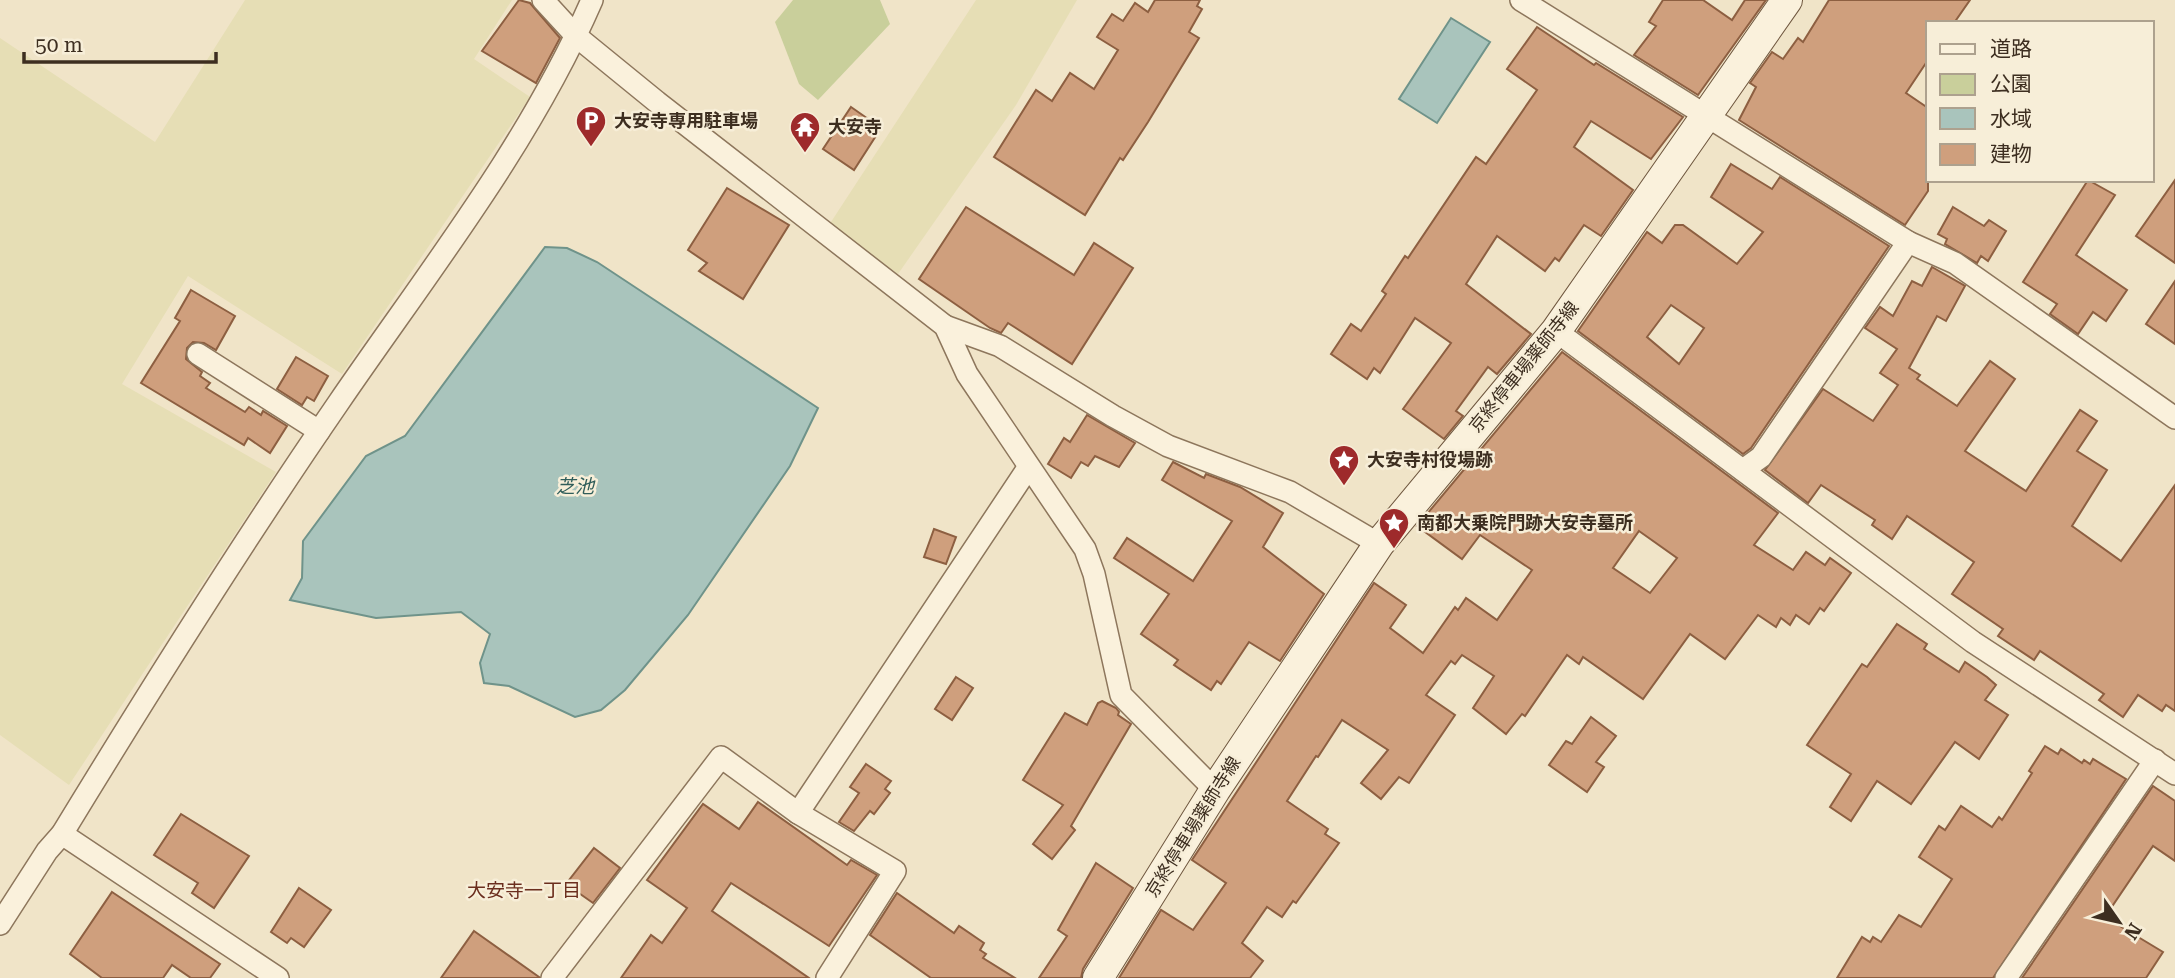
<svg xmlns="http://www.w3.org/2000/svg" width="2175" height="978" font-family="'Roboto Serif','Noto Sans JP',serif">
<rect width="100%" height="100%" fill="#f0e4c8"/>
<g fill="#e6deb5">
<polygon points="245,0 512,0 474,59 530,97 342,374 188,276 122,384 276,472 69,785 0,735 0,38 155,142"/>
<polygon points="976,0 1077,0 1016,105 898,274 829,225"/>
</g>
<polygon fill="#c9cf9b" points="793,0 880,0 890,24 818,100 799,84 775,22"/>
<g fill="#a9c4bc" stroke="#6f938a" stroke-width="2">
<polygon points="1451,18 1490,42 1437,123 1399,99"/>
<polygon points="545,247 567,248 597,262 818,408 790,466 688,615 625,690 601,710 575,717 509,686 484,683 480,663 490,634 461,612 376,618 290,600 302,578 303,541 366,456 405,436"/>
</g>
<g fill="#cf9f7d" stroke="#8d5f41" stroke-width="2" fill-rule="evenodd">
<polygon points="519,0 530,3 560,38 536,83 482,51"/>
<polygon points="1155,0 1200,0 1197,6 1202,9 1189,32 1199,38 1148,122 1123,160 1120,158 1085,215 994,157 1036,90 1052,101 1070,73 1094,89 1118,50 1097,37 1112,14 1123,21 1135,3 1148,12"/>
<polygon points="1663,0 1703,0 1732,20 1745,0 1766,0 1698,95 1634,55 1656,26 1649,22"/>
<polygon points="1829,0 1970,0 1954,23 1928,23 1928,60 1906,93 1928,108 1928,191 1905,225 1739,120 1756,87 1750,83 1772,52 1783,59 1798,38 1803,42"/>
<polygon points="1537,27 1594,65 1596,63 1683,117 1651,159 1591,121 1574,147 1633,190 1601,236 1584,225 1559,261 1555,258 1545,271 1497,236 1466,284 1531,334 1497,374 1488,367 1456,411 1463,416 1444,439 1403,409 1451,343 1415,318 1380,373 1374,368 1367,379 1331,354 1351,324 1361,331 1386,294 1382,291 1405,256 1408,258 1476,157 1486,164 1537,90 1507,69"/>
<polygon points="851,107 881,128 854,170 823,149"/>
<path d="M 1731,164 L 1772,189 L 1780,177 L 1889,246 L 1751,448 L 1743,454 L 1578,331 L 1647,232 L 1662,243 L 1675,225 L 1683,225 L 1737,264 L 1763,232 L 1711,197 ZM 1671,305 L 1704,328 L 1679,364 L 1647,337 Z"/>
<polygon points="2088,180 2115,195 2076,255 2127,290 2106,321 2093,312 2078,334 2050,314 2057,304 2023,282"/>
<polygon points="2175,180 2175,263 2136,236"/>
<polygon points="727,188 789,225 743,299 699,271 707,263 688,250"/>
<polygon points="966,207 1074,275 1094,243 1133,268 1072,364 1008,323 1001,333 990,328 919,279"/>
<polygon points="1953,207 1984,226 1989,220 2006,231 1988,261 1981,256 1977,263 1945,244 1947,239 1938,234"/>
<polygon points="1932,267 1965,286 1946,321 1937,316 1909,368 1920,375 1917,379 1957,406 1990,361 2015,379 1965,451 2026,491 2080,410 2097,421 2077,451 2107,470 2072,526 2121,561 2175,485 2175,711 2166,705 2162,711 2138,695 2123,717 2099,700 2104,694 2040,651 2034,660 1998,636 2003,629 1952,594 1974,562 1907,516 1892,539 1872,525 1875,520 1821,485 1808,503 1765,470 1823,389 1873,421 1898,385 1880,373 1897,349 1865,328 1880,307 1893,316 1912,281 1922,286"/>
<polygon points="2175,281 2175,344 2146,324"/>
<polygon points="191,290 235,316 216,350 204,343 193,342 187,348 186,359 202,372 200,376 210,383 206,388 245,412 249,407 261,415 263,411 287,426 270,453 248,438 244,445 141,383 180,321 175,318"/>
<path d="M 1562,352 L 1778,513 L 1754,545 L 1793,570 L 1806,552 L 1825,565 L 1830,558 L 1851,573 L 1824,611 L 1820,608 L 1809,624 L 1796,615 L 1790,625 L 1781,618 L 1776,627 L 1758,615 L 1725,659 L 1690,634 L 1643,699 L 1583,657 L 1579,664 L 1567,655 L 1525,716 L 1522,714 L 1506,734 L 1473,708 L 1494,676 L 1462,655 L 1455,664 L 1451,661 L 1426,695 L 1455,715 L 1409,783 L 1399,777 L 1381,799 L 1361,783 L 1388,750 L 1342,720 L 1318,757 L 1316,756 L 1287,801 L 1328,829 L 1325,834 L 1339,843 L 1296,903 L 1293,901 L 1282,917 L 1267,907 L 1242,943 L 1263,961 L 1250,978 L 1119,978 L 1161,910 L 1193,930 L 1226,883 L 1192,860 L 1374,583 L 1406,605 L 1390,628 L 1423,653 L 1455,607 L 1458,610 L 1466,598 L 1497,620 L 1532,570 L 1480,535 L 1462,559 L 1417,526 ZM 1639,531 L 1677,558 L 1650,593 L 1613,568 Z"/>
<polygon points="296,357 328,376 314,401 307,397 302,405 277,389"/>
<polygon points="1087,415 1135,443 1119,467 1095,456 1088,466 1081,462 1071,478 1048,464 1064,438 1070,442"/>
<polygon points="1173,462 1204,478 1206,474 1240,487 1283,513 1263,547 1324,594 1280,661 1249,642 1221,684 1217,681 1211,690 1174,665 1178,660 1141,634 1169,594 1114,558 1127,538 1193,581 1232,521 1162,480"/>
<polygon points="934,529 956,537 946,564 924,557"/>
<polygon points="1897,624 1927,644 1924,649 1959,672 1965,662 1987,677 1996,685 1985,700 2008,715 1979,759 1955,742 1911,804 1877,781 1851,821 1830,807 1851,774 1807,745 1862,664 1867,667"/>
<polygon points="956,677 973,688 952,720 935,709"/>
<polygon points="1102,701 1116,708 1119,712 1118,715 1131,724 1071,826 1075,830 1052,859 1033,844 1063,805 1023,780 1065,713 1087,725 1098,703"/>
<polygon points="1591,717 1616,736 1596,762 1604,767 1587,792 1549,765 1566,741 1572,744"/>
<polygon points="2045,746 2058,754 2061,749 2082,763 2084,760 2090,764 2093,759 2126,779 1993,978 1837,978 1862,937 1870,942 1873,937 1881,942 1899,915 1921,927 1952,879 1919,857 1939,826 1945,830 1961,806 1992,827 1999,817 2002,820 2032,773 2029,771"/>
<polygon points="866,764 891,781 885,789 890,793 874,814 870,811 854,831 839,822 859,793 850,787"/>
<polygon points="2153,786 2175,801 2175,861 2153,846 2105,917 2163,952 2146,978 2022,978"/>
<polygon points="758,802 847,865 851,860 877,875 829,946 731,883 712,911 809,978 621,978 651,935 662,943 687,908 647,880 703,804 739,829"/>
<polygon points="181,814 249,856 214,908 192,893 198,883 154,855"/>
<polygon points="594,848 620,868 593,903 566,884"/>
<polygon points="1096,863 1133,888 1083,969 1081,978 1039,978 1067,936 1058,930"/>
<polygon points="299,888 331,910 304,947 291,938 287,943 271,932"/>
<polygon points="112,892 220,964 210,978 191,978 172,965 163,978 102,978 70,954"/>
<polygon points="897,893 954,933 959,926 984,943 980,950 986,954 983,958 1015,978 931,978 870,935"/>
<polygon points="474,931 539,977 539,978 441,978"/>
</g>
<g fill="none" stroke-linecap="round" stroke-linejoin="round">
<g stroke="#8d765c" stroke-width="24">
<g id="minor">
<polyline points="543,0 576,36 657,102 945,326 967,374 1085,549 1094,574 1121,695 1215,790"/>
<polyline points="1521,0 1908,242 1955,263 2175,418"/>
<polyline points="945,326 1000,346 1113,416 1168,446 1290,492 1379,544"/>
<polyline points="1556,331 1973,642 2175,774"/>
<polyline points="198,354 319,431"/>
<polyline points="1743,470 1761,457 1908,242"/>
<polyline points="798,813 895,871 827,978"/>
<polyline points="62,834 278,978"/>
<path d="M 0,924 L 47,851 L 62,834 C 151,688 242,543 339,402 C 428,272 529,145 592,0"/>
<polyline points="552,978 721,757 798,813 1028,468"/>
<polyline points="2006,978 2155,760"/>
</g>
</g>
<g stroke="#6f573f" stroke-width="32">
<polyline id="secondary" points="1098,978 1215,790 1379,544 1556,331 1787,0"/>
</g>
<use href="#minor" stroke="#faf1dc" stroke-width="21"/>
<use href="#secondary" stroke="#faf1dc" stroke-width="30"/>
</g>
<defs>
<g id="parking-pin" transform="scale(1.575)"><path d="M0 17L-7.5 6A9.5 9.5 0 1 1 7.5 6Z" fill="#9e2a2b" stroke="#f7eed8"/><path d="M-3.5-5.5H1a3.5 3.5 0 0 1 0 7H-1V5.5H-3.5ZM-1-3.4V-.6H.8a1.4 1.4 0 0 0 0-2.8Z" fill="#fff"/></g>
<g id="temple-pin" transform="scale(1.575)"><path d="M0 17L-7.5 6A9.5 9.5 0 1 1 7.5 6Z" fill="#9e2a2b" stroke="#f7eed8"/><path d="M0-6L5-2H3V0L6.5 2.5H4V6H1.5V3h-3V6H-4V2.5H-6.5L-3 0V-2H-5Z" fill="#fff"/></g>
<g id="sight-pin" transform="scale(1.575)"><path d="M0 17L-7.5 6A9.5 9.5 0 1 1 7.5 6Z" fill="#9e2a2b" stroke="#f7eed8"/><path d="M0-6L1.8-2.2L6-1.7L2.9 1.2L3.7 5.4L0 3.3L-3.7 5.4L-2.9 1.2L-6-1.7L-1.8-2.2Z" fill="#fff"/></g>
</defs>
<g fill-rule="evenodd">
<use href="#parking-pin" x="591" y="121"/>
<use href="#temple-pin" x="805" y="127"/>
<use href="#sight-pin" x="1344" y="460"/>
<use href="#sight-pin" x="1394" y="523"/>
</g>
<g text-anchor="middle" stroke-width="5" stroke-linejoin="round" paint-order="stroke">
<g font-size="18" font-weight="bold" fill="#3d2e20" stroke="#f7eed8" text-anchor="start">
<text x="614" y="127">大安寺専用駐車場</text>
<text x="828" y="133">大安寺</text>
<text x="1367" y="466">大安寺村役場跡</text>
<text x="1417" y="529">南都大乗院門跡大安寺墓所</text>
</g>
<g font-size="18" fill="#3d2e20" stroke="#f7eed8">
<text transform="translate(1524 367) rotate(-51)" y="6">京終停車場薬師寺線</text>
<text transform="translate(1193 827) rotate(-58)" y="6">京終停車場薬師寺線</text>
</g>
<g font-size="19" font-style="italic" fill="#2f5d5a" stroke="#f7eed8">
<text x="575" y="493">芝池</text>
</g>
<g font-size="19" fill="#6b2e1e" stroke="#f7eed8">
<text x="524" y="897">大安寺一丁目</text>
</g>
</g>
<rect x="1926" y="21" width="228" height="161" fill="#f7eed8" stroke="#ada18e" stroke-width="2"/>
<rect x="1940" y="44" width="35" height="10" fill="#faf1dc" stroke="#ada18e" stroke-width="2"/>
<text x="1990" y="56" font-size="21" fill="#3d2e20">道路</text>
<rect x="1940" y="74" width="35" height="21" fill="#c9cf9b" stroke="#ada18e" stroke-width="2"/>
<text x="1990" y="91" font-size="21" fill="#3d2e20">公園</text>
<rect x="1940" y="108" width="35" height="21" fill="#a9c4bc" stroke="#ada18e" stroke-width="2"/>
<text x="1990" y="126" font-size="21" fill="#3d2e20">水域</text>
<rect x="1940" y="144" width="35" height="21" fill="#cf9f7d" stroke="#ada18e" stroke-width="2"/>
<text x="1990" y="161" font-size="21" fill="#3d2e20">建物</text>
<g transform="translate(2119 922) rotate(124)" stroke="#f7eed8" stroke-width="5" paint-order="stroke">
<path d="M0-5L12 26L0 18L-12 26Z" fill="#3d2e20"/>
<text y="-10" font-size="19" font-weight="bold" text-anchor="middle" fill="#3d2e20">N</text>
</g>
<path d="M24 52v10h192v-10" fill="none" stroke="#3d2e20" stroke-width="3.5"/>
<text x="35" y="52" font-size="21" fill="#3d2e20" stroke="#f7eed8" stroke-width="5" paint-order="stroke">50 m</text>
</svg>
